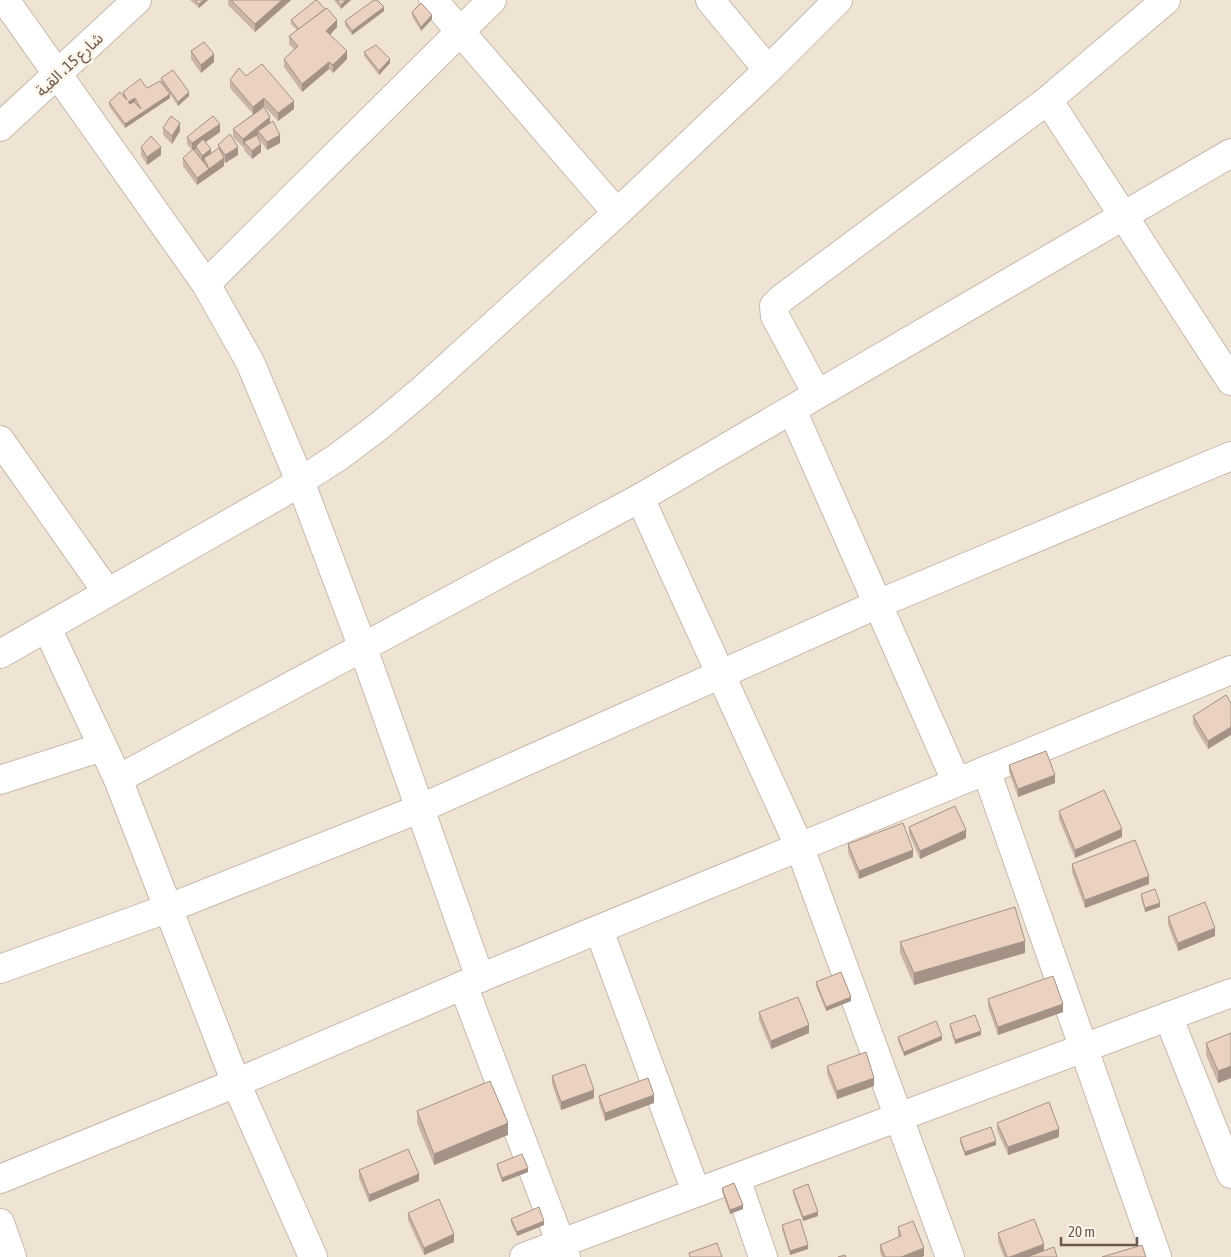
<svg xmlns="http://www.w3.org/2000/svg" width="1231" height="1257" font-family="'Asap Condensed','Noto Sans Arabic',sans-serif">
<rect width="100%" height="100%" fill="#f9f1e4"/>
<rect fill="#efe3d4" x="0" y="0" width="1231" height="1257"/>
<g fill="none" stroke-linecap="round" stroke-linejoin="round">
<g stroke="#c8b9ad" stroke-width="30">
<g id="minor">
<polyline points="5,0 206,284 250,362 300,481 363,648 480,978"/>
<polyline points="433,0 617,213"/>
<polyline points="710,0 768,70"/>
<polyline points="1048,100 1231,381"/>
<polyline points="0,127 137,0"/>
<polyline points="206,284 492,0"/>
<polyline points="817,394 775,316 774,306 781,299 1048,100 1166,0"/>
<polyline points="792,410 956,781"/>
<polyline points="0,440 107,592"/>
<polyline points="640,498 800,848 950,1257"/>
<polyline points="47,628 118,779 236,1083 313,1257"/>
<polyline points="0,654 279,495 338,457 378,427 420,392 617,213 768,70 838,0"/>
<polyline points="986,770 1157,1257"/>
<polyline points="118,779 640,498 1231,153"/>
<polyline points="0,780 102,747"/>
<polyline points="599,930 696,1192"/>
<polyline points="0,969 169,908 419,809 878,604 1231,456"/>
<polyline points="463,985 566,1257"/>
<polyline points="1168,1016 1231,1174"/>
<polyline points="736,1178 763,1257"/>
<polyline points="0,1179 236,1083 480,978 1231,670"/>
<polyline points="0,1223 12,1257"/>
<polyline points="524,1257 1231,993"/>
</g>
</g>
<use href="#minor" stroke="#fff" stroke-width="28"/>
</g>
<g fill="#c9b4a5">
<polygon points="190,0 208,0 199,8"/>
<polygon points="228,0 291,0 255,32 228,5"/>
<polygon points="334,0 351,0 341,9"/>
<polygon points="384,11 352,35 345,25 345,21"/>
<polygon points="412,12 432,19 421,31 412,16"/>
<polygon points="291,20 337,27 330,35 347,59 333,73 329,69 302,92 284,67 284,59 294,49 289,44 289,36 297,30 291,24"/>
<polygon points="191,51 214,62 201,73 191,59"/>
<polygon points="364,52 390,63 379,75 364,56"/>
<polygon points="161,78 189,96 178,106 170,94 170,98 125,128 109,106 109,102 123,95 123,92 147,88 161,81"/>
<polygon points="230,80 294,109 278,121 264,106 258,111 270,123 280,143 267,150 260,140 261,152 252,159 244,150 244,147 243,147 233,137 233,129 253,114 230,88"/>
<polygon points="163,128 180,131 172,144 163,135"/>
<polygon points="220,132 206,142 211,153 218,149 218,145 238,155 225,163 224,161 224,166 197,185 183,166 183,158 192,150 187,144 187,137"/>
<polygon points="141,147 161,155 147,165 141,155"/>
<polygon points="1226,695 1208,749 1193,724 1193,716"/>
<polygon points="1009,765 1055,783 1018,797 1009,772"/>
<polygon points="1059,811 1122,837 1075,858 1059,819"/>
<polygon points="909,827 966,838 920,859 909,834"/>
<polygon points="848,844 913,857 859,879 848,852"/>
<polygon points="1072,864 1149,884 1085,908 1072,872"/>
<polygon points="1141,894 1160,907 1145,912 1141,898"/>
<polygon points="1168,917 1215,936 1178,951 1168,925"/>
<polygon points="900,942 1025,953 914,985 900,953"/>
<polygon points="816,982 851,1001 826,1011 816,986"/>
<polygon points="988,999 1063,1012 998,1035 988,1007"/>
<polygon points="759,1012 809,1033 771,1049 759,1020"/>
<polygon points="950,1024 981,1035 955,1044 950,1028"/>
<polygon points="1231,1033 1218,1083 1206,1055 1206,1043"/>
<polygon points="898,1037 942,1040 904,1056 898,1041"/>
<polygon points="827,1066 874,1086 837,1099 827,1074"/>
<polygon points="552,1076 594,1098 561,1110 552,1084"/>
<polygon points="599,1096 654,1103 605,1121 599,1103"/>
<polygon points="417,1111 508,1135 434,1165 417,1123"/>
<polygon points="997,1123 1059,1137 1008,1155 997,1130"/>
<polygon points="960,1138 996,1145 965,1156 960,1142"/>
<polygon points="497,1164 528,1172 502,1182 497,1168"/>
<polygon points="359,1170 419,1181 369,1202 359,1178"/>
<polygon points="722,1188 743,1209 730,1214 722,1192"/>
<polygon points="793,1190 818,1216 803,1221 793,1194"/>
<polygon points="408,1213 454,1242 424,1255 408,1220"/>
<polygon points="511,1219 544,1225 517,1236 511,1223"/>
<polygon points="782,1225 808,1249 790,1255 782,1229"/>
<polygon points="898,1227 924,1256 882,1257 880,1252 880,1245 899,1237 898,1235"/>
<polygon points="998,1233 1044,1251 1057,1257 1004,1257 998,1241"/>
</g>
<g fill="#a49286">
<polygon points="204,0 208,0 199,8 199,4"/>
<polygon points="282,0 291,0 255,32 255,24"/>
<polygon points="346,0 351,0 341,9 341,5"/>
<polygon points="384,7 384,11 352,35 352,31"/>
<polygon points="432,15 432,19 421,31 421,27"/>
<polygon points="337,20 337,27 326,39 326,31"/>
<polygon points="347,51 347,59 333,73 333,65"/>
<polygon points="214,54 214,62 201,73 201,65"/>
<polygon points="390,59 390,63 379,75 379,71"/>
<polygon points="329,62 329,69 302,92 302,84"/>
<polygon points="189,92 189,96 178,106 178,102"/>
<polygon points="170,94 170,98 125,128 125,124"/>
<polygon points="135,98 135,102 128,106 128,102"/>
<polygon points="264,98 264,106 253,115 253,107"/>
<polygon points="294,101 294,109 278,121 278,113"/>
<polygon points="270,117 270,125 258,131 258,135 246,145 244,142 243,147 243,139"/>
<polygon points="180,123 180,131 172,144 172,136"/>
<polygon points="220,124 220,132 197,148 196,146 196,149 192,151 192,143"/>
<polygon points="280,135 280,143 267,150 267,142"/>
<polygon points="261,144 261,152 252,159 252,151"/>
<polygon points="161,147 161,155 147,165 147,157"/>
<polygon points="238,147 238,155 225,163 225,155"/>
<polygon points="211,149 211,157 204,158 204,162 202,164 202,156"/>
<polygon points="224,158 224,166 197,185 197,178"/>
<polygon points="1231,727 1231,735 1208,749 1208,741"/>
<polygon points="1055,775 1055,783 1018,797 1018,789"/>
<polygon points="1122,829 1122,837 1075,858 1075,850"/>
<polygon points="966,830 966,838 920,859 920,851"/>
<polygon points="913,850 913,857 859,879 859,871"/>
<polygon points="1149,876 1149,884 1085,908 1085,900"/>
<polygon points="1160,903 1160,907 1145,912 1145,908"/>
<polygon points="1215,928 1215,936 1178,951 1178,943"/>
<polygon points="1025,941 1025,953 914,985 914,973"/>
<polygon points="851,997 851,1001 826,1011 826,1007"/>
<polygon points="1063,1004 1063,1012 998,1035 998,1027"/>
<polygon points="809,1025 809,1033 771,1049 771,1041"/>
<polygon points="981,1031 981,1035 955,1044 955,1040"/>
<polygon points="942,1036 942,1040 904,1056 904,1052"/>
<polygon points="1231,1066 1231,1078 1218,1083 1218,1071"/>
<polygon points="874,1078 874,1086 837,1099 837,1091"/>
<polygon points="594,1090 594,1098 561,1110 561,1102"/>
<polygon points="654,1095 654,1103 605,1121 605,1113"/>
<polygon points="508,1123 508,1135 434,1165 434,1154"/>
<polygon points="1059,1129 1059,1137 1008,1155 1008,1147"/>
<polygon points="996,1141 996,1145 965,1156 965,1152"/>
<polygon points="528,1168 528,1172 502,1182 502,1178"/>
<polygon points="419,1174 419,1181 369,1202 369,1195"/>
<polygon points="743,1205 743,1209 730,1214 730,1210"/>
<polygon points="818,1212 818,1216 803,1221 803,1217"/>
<polygon points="544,1221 544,1225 517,1236 517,1232"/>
<polygon points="454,1234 454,1242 424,1255 424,1248"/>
<polygon points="1044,1244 1044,1251 1030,1257 1010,1257"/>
<polygon points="808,1245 808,1249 790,1255 790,1251"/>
<polygon points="924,1248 924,1256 922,1257 901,1257"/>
</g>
<g fill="#ead1c0" stroke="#a49286" fill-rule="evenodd">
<polygon points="195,0 204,0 199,4"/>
<polygon points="231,0 282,0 255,24"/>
<polygon points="316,0 317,0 325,9 299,29 291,20"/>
<polygon points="337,0 346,0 341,5"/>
<polygon points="374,0 377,0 384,7 352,31 345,21"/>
<polygon points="421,3 432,15 421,27 412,12"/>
<polygon points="327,8 337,20 326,31 347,51 333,65 329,62 302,84 284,59 298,46 289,36"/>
<polygon points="204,42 214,54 201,65 191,51"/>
<polygon points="376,45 390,59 379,71 364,52"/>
<polygon points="262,64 294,101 278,113 264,98 253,107 230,80 239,68 246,76"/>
<polygon points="173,70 189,92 178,102 161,78"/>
<path d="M 140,79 L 147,88 L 160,81 L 170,94 L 125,124 L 109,102 L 120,92 L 127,100 L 123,92 ZM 135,98 L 141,109 L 134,102 L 130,104 L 128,102 Z"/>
<polygon points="264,107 270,117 243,139 233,129"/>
<polygon points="171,116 180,123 172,136 163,128"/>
<polygon points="213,116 220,124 192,143 187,137"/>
<polygon points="273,121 280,135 267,142 258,131"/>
<polygon points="230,134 238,147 225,155 218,145"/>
<polygon points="257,135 261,144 252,151 244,142"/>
<polygon points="151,136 161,147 147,157 141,147"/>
<polygon points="203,139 211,149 202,156 196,146"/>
<polygon points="219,148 224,158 209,169 204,158"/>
<polygon points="193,149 209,169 197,178 183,158"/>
<polygon points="1226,695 1231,703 1231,727 1208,741 1193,716"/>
<polygon points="1046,751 1055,775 1018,789 1009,765"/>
<polygon points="1104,790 1122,829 1075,850 1059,811"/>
<polygon points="955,806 966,830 920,851 909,827"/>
<polygon points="903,823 913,850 859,871 848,844"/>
<polygon points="1135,840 1149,876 1085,900 1072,864"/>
<polygon points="1155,889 1160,903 1145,908 1141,894"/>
<polygon points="1205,902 1215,928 1178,943 1168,917"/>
<polygon points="1015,907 1025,941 914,973 900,942"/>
<polygon points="841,972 851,997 826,1007 816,982"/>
<polygon points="1053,976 1063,1004 998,1027 988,999"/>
<polygon points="798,997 809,1025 771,1041 759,1012"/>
<polygon points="975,1015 981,1031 955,1040 950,1024"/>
<polygon points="936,1021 942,1036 904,1052 898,1037"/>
<polygon points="1231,1033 1231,1066 1218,1071 1206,1043"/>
<polygon points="866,1052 874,1078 837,1091 827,1066"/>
<polygon points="585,1064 594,1090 561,1102 552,1076"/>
<polygon points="648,1078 654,1095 605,1113 599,1096"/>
<polygon points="490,1081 508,1123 434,1154 417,1111"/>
<polygon points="1049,1102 1059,1129 1008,1147 997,1123"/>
<polygon points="991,1127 996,1141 965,1152 960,1138"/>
<polygon points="408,1149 419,1174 369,1195 359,1170"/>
<polygon points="522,1154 528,1168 502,1178 497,1164"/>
<polygon points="734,1183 743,1205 730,1210 722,1188"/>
<polygon points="808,1184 818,1212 803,1217 793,1190"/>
<polygon points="439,1199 454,1234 424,1248 408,1213"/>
<polygon points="539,1207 544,1221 517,1232 511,1219"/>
<polygon points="800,1219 808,1245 790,1251 782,1225"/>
<polygon points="1034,1219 1044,1244 1010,1257 1007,1257 998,1233"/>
<polygon points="913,1221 924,1248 901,1257 885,1257 880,1245 901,1236 898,1227"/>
<polygon points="717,1243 722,1257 690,1257 689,1253"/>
<polygon points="1142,1245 1146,1257 1102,1257"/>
<polygon points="1054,1247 1057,1257 1027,1257"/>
<polygon points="845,1255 846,1257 838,1257"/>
</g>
<g text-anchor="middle" stroke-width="5" stroke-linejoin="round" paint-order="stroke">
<g font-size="16" fill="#6e594e" stroke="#fcf5ea">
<text transform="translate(69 64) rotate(-43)" y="6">شارع 15، القبة</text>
</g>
</g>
<path d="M1061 1237v8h76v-8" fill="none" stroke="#6e594e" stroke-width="2.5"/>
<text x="1068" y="1237" font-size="15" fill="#6e594e" stroke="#fcf5ea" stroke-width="4" paint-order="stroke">20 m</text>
</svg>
